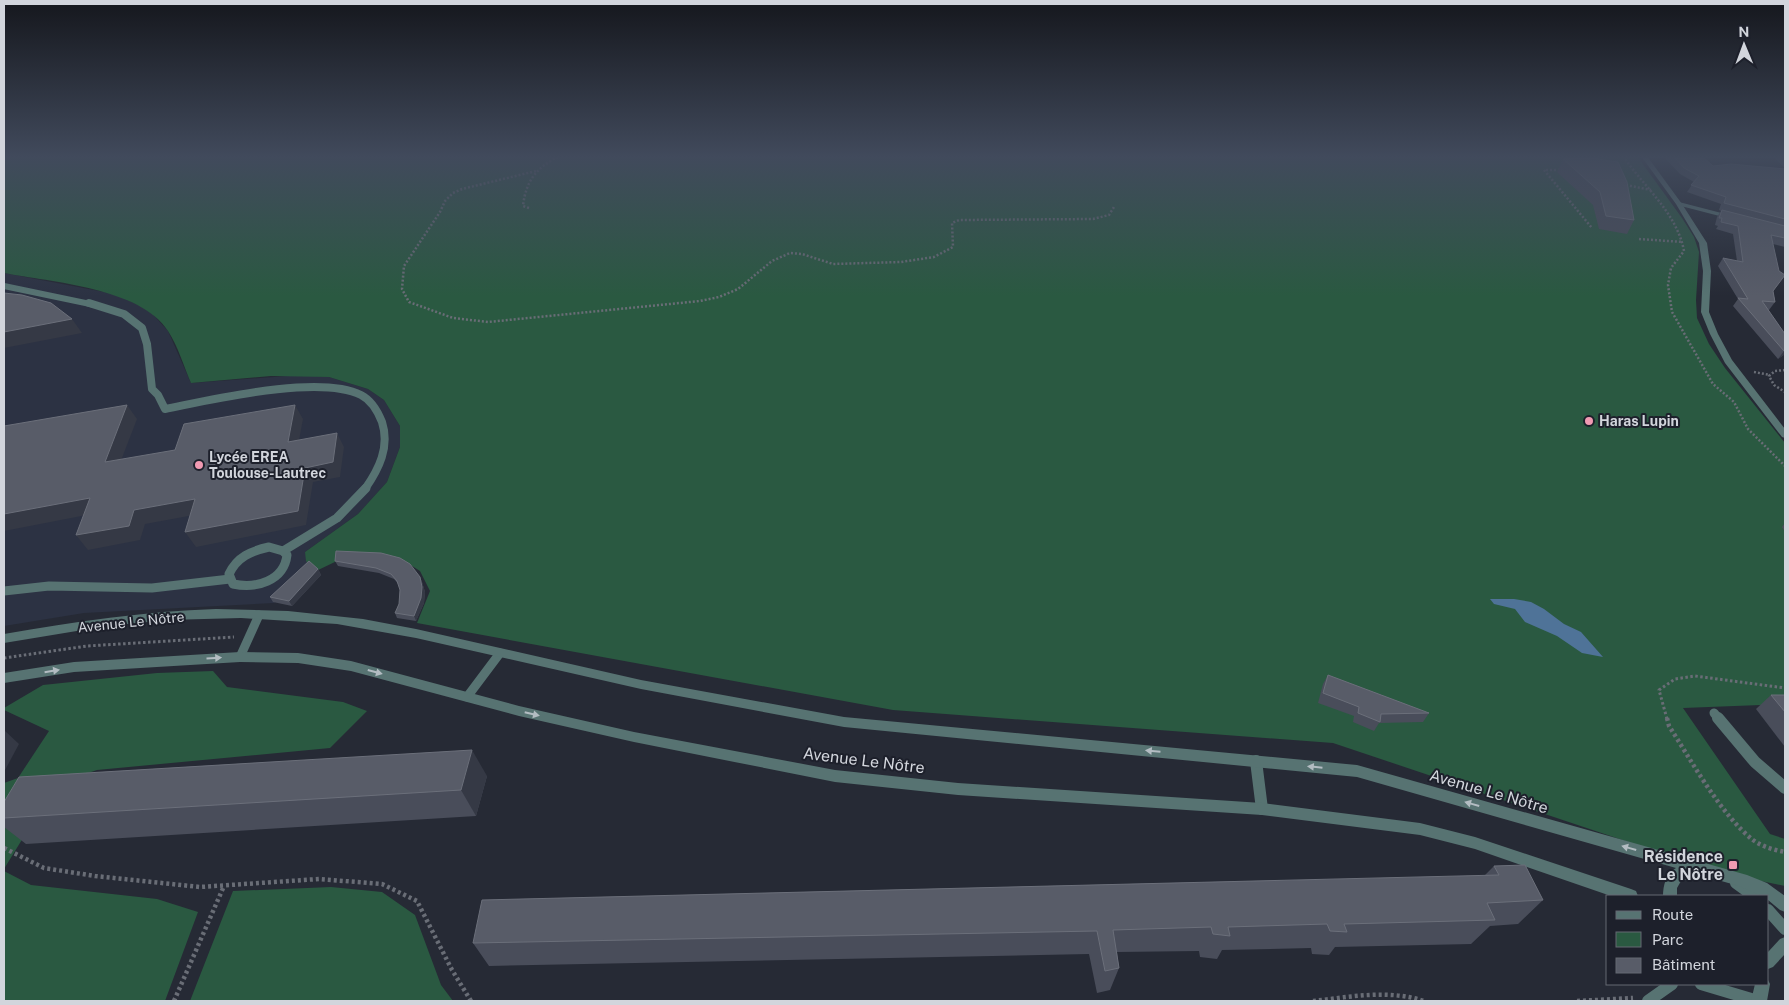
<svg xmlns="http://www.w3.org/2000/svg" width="1789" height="1005" font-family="'Public Sans',sans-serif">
<rect width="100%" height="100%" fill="#262a35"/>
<polygon fill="#2c3243" points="4,273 115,294 149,310 168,331 191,383 300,375 329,377 368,389 384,400 400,426 400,447 387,482 358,514 305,552 314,572 274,603 84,613 4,626"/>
<g fill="#2a5941">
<path d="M 4,156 L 1637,156 L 1682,218 L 1694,237 L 1699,252 L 1696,300 L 1697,318 L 1709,344 L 1725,368 L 1785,443 L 1785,704 L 1683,708 L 1770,834 L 1785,839 L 1785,886 L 1718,872 L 1333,743 L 893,710 L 417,623 L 430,591 L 420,571 L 401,559 L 339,560 L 314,572 L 306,561 L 305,552 L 358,514 L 387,482 L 400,447 L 400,426 L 384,400 L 368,389 L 329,377 L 271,376 L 191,383 C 184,367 178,346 168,331 C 141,288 51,282 4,273 Z"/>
<polygon points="213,671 227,687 343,702 367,711 330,748 97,770 56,784 4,869 4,783 18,778 49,731 4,710 4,708 43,685 157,673"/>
<polygon points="4,871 31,885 157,899 198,912 165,1001 4,1001"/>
<polygon points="331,887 382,892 415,915 441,985 453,1001 190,1001 233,891"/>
</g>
<polygon fill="#4f7398" points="1490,599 1514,599 1531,602 1544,609 1564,624 1581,632 1603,657 1582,653 1557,636 1525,622 1515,609 1494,604"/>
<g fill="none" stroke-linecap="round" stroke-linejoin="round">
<g stroke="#696d76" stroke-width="2.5" stroke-dasharray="2 2" stroke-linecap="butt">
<path d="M 1623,156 C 1644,187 1677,213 1684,251 L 1671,268 L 1668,285 L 1672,312 L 1713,384 L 1734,402 L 1748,429 L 1785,466"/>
<polyline points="1560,170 1544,170 1592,228"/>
<polyline points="536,171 462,189 453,193 445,201 440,212 404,266 402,289 409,302 453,318 488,322 700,301 719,297 738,289 772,261 790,253 802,254 833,264 901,262 934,257 953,247 952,223 959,220 1093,219 1109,215 1114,207"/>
<polyline points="1626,185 1651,190"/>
<path d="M 529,208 L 523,206 C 526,180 537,167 560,156"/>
<polyline points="1639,239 1683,242"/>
<polyline points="1785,370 1775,371 1769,376 1774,385 1785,392"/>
<polyline points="1754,372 1770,375"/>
</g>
<g stroke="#696d76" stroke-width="3" stroke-dasharray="2.5 2.5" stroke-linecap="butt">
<polyline points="4,658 87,646 234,637"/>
<polyline points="1667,719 1659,690 1675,679 1695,676 1785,688"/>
</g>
<g stroke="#696d76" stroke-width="4.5" stroke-dasharray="3 3" stroke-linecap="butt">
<path d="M 1667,718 L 1669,726 C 1691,760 1721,815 1753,840 C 1763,847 1774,850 1785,852"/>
<polyline points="4,848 44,868 95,876 200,887 319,879 382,884 417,901 452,970 471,1001"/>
<polyline points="174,1001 224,886"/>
<path d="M 1313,1001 C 1350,997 1388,989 1424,1001"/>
<polyline points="1577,1001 1633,998"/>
</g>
<polyline stroke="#577372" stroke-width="6" points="4,286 95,305"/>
<path stroke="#577372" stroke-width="8" d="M 89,303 L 124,314 L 142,328 L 147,344 L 152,389 L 158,395 L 165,409 C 211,400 319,374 361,395 C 371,400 378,412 382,422 C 390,447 379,469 365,489"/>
<g stroke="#577372" stroke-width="9">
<path d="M 269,547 L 283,551 L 287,555 C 284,581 256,589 233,584 L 229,574 C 237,557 251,551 269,547 Z"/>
<polyline points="283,551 337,518 366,488"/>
<polyline points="4,591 49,586 152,588 230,579"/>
<polyline points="240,657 259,615"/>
<polyline points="467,697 500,653"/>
<polyline points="1714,713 1719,719"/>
</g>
<g stroke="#577372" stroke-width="12">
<polyline points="1718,718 1755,762 1785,788"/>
<polyline points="1256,761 1262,809"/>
<polyline points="1736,883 1754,896"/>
<polyline points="1768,910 1785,929"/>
<polyline points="1701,984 1758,1001"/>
<polyline points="1648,1001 1672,984"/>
</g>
<g fill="#577372" fill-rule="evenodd">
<polygon points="1679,202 1733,216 1734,217 1731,219 1677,205 1677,203"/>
<path d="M 216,609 L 288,611 L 363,619 L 416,629 L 641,680 L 844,717 L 1357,765 L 1747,875 L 1767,883 L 1785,896 L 1785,912 L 1780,910 L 1768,900 L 1768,896 L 1762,896 L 1739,886 L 1700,875 L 1681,881 L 1677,888 L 1677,896 L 1663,896 C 1663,886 1666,873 1676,868 L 1357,777 L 844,727 L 641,689 L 416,638 L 337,624 L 241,618 L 168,620 L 107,626 L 4,643 L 4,634 C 75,622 145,611 216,609 Z"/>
<polygon points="240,652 298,653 351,661 519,706 634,732 835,770 958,783 1262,803 1420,823 1475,837 1631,889 1636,891 1638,896 1611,896 1475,849 1420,835 1262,815 958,795 835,782 634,742 519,716 351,671 298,663 240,662 74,672 4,683 4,673 74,662"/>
</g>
<g fill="#577372" fill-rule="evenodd">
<polygon points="1641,156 1647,156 1682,204 1707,243 1711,271 1709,312 1718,334 1732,360 1785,429 1785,438 1782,437 1725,363 1710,334 1701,312 1703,271 1699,243 1676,204"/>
<polygon points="1785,937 1785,954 1773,967 1768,969 1768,952 1780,939"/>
<polygon points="1768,980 1770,984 1767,1001 1751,1001 1755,984 1768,984"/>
</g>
</g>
<g fill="#494d5a">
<polygon points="1663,156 1702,156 1713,166 1785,169 1785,247 1773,244 1773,291 1775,302 1769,310 1768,310 1785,354 1778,359 1733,306 1738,299 1718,266 1723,258 1737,261 1733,234 1716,229 1718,226 1715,225 1717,217 1721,211 1719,210 1721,204 1687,192 1694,182 1680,174"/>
<polygon points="1772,156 1785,156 1785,168"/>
<polygon points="1563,159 1634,220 1627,234 1599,229 1593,205 1557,172"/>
<polygon points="1785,523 1785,532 1782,527"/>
<polygon points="336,551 420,577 422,582 425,592 424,603 416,621 397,618 395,613 399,604 400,590 399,585 394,579 379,573 338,566 335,561"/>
<polygon points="318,569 321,575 292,606 273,602 270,597"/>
<polygon points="1328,675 1429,713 1423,722 1379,723 1374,731 1353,722 1354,716 1318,703 1323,684"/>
<polygon points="1771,695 1785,695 1785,747 1756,709"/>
<polygon points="487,776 476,816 26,844 4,827 4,802"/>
<polygon points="1494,866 1543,900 1518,924 1490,926 1471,944 1335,947 1329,955 1312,954 1311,948 1222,950 1217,959 1200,957 1199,951 1117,952 1119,968 1110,990 1097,993 1089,954 489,966 473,943 1484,876"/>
</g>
<g fill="#353945">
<polygon points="72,319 82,333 4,348 4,332"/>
<polygon points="1785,350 1785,354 1778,359 1784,351"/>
<polygon points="127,405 137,419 115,476 105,462"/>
<polygon points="295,405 303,419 296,456 288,442"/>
<polygon points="337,433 344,447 340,477 313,482 306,525 196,547 185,532"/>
<polygon points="90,498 102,512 4,531 4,514"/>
<polygon points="195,499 205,513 145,524 140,540 88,550 76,535 134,510"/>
<polygon points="318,569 321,575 292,606 289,601"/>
<polygon points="420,577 422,582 425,592 424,603 416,621 414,616"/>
<polygon points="4,730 19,744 4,772"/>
<polygon points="472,750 487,776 476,816 461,790"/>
</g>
<g fill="#585c68" stroke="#6b6f7a">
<polygon points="1673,156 1702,156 1713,166 1731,164 1785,169 1785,219 1724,203 1726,197 1691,185 1699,176 1684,168"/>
<polygon points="1591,158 1618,162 1627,182 1634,220 1606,216 1600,192 1563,159"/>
<polygon points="1722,210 1785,226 1785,238 1771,235 1779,271 1785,275 1773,291 1775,302 1762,301 1785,334 1785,350 1784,351 1738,298 1748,299 1723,258 1743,262 1738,226 1721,222 1722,218 1719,218"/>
<polygon points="4,293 22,295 51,303 72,319 4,332"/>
<polygon points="127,405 105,462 175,450 184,424 295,405 288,442 337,433 333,462 305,468 298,511 185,532 195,499 134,510 129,526 76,535 90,498 4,514 4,426"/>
<polygon points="336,551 381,553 400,558 410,564 420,577 422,587 421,598 414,616 395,613 399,604 400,590 397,581 391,574 376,568 335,561"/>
<polygon points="309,561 318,569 289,601 270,597"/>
<polygon points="1328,675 1429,713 1381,714 1380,722 1358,713 1359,707 1323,693"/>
<polygon points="1771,695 1785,695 1785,712"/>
<polygon points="472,750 461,790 4,818 4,802 19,777"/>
<polygon points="1525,865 1543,900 1487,903 1495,920 1344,924 1347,932 1330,931 1327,924 1228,927 1230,936 1213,934 1211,927 1113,930 1119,968 1105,971 1097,931 473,943 482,900 1499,875 1494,866"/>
</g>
<defs><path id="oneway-solid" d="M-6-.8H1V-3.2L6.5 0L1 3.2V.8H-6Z" transform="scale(1.25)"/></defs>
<g fill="#b3bcc2">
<use href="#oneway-solid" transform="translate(214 658) rotate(-3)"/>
<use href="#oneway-solid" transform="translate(52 671) rotate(-9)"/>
<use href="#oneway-solid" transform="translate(375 672) rotate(15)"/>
<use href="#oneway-solid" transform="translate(532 714) rotate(13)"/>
<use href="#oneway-solid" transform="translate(1153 751) rotate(-175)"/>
<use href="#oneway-solid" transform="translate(1315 767) rotate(-174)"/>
<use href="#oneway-solid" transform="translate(1472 804) rotate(-164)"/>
<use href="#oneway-solid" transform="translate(1629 848) rotate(-164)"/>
</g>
<linearGradient id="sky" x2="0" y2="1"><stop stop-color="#15171d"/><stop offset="0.53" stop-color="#414a5c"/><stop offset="1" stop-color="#414a5c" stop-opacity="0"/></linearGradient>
<rect width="1789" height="296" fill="url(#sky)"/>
<g fill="#f19ab2" stroke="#1d202b" stroke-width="2">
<circle cx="1589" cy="421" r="5"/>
<circle cx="199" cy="465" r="5"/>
<rect x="1728" y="860" width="10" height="10" rx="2.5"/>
</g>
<g text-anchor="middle" stroke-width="4" stroke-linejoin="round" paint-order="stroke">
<g font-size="14" font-weight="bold" fill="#d2d5dc" stroke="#1d202b" text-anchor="start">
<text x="1599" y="426">Haras Lupin</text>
<text x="209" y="462">Lycée EREA<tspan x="209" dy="16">Toulouse-Lautrec</tspan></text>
</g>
<g font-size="14" fill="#d2d5dc" stroke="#1d202b">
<text transform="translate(131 622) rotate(-6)" y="5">Avenue Le Nôtre</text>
</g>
<g font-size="16" fill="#d2d5dc" stroke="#1d202b">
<text transform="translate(864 760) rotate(7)" y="6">Avenue Le Nôtre</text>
<text transform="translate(1489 791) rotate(16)" y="6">Avenue Le Nôtre</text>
</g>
<g font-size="16" font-weight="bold" fill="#d2d5dc" stroke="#1d202b" text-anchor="end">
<text x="1723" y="862">Résidence<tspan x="1723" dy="18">Le Nôtre</tspan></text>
</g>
</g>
<rect width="1789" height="1005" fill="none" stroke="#d2d5dc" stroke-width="10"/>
<rect x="1606" y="895" width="162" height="90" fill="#1d202b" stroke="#656872"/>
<rect x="1616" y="911" width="25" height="8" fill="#577372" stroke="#656872"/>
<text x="1652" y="920" font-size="15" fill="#d2d5dc">Route</text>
<rect x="1616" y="932" width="25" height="15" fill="#2a5941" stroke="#656872"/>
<text x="1652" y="945" font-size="15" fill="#d2d5dc">Parc</text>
<rect x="1616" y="958" width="25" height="15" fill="#585c68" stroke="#656872"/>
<text x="1652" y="970" font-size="15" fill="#d2d5dc">Bâtiment</text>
<g transform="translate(1744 45) rotate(359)" stroke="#1d202b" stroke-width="4" paint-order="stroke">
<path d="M0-4L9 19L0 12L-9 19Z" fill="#d2d5dc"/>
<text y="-8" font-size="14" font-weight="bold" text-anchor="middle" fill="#d2d5dc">N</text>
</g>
</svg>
